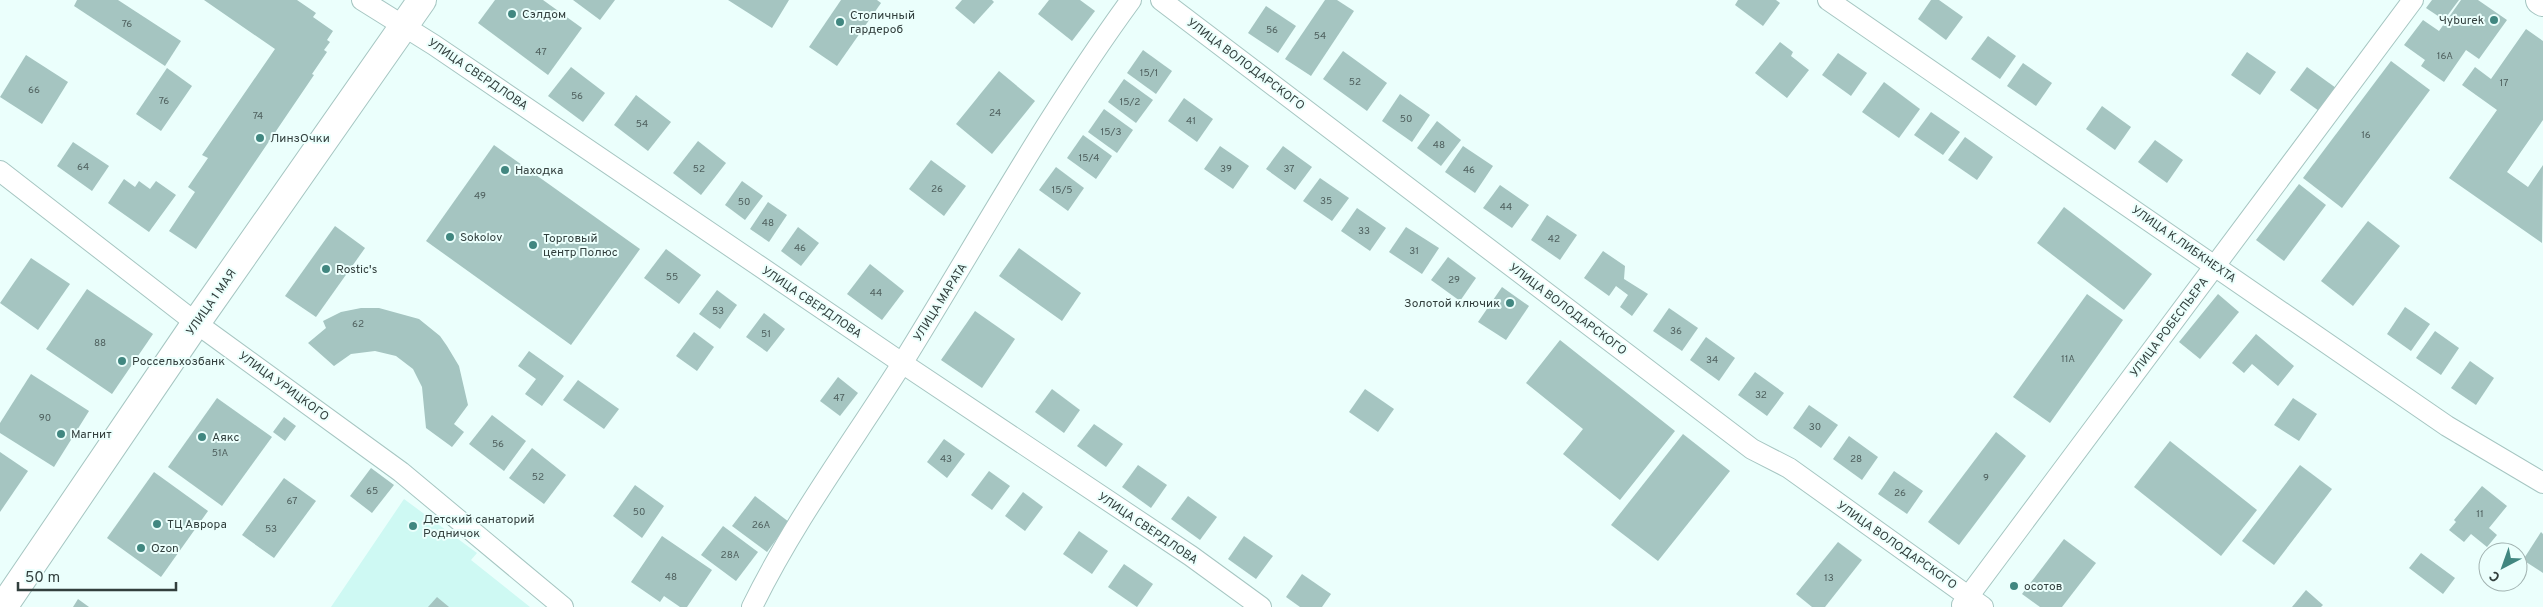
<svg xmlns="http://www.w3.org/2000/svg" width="2543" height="607" font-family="Overpass,sans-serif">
<rect width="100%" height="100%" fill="#ebfffc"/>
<polygon fill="#cef9f3" points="404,499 477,553 471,560 530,607 331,607"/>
<g fill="#a5c5c1">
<polygon points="77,0 118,0 181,41 165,66 74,6"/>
<polygon points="204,0 297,0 316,13 313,17 333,31 327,40 330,42 324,50 327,52 312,74 314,75 196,249 169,231 195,192 188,187 208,158 202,155 275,49"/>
<polygon points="495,0 543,0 582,28 548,75 478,23"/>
<polygon points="573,0 615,0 600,20"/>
<polygon points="728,0 789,0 772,28"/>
<polygon points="841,0 877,0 881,3 837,66 809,47"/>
<polygon points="962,0 992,0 994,2 974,24 955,8"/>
<polygon points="1049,0 1080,0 1095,11 1072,41 1038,14"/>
<polygon points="1325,0 1337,0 1354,11 1311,76 1285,59"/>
<polygon points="1738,0 1776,0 1780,3 1763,26 1735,5"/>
<polygon points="1931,0 1939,0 1963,17 1946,40 1918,19"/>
<polygon points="2432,0 2459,0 2444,20 2426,8"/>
<polygon points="2461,0 2478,0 2507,20 2479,59 2466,50 2444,82 2421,66 2425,60 2404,45 2423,20 2439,31"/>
<polygon points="1266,6 1296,26 1278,53 1248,33"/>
<polygon points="2526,29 2543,41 2543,120 2507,172 2528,187 2543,165 2542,243 2449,178 2497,110 2462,85 2475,67 2491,79"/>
<polygon points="1988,36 2016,56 2000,79 1971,59"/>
<polygon points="1780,42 1793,52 1791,56 1809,70 1787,98 1755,73"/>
<polygon points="1143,50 1172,71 1156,94 1127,73"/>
<polygon points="1343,51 1387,83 1367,111 1323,79"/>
<polygon points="2247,52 2276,72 2260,95 2231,75"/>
<polygon points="1838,53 1867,73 1851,96 1822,75"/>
<polygon points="26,55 68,82 42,124 0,97"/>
<polygon points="2391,61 2430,90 2342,208 2303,178"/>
<polygon points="2023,63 2052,83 2036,106 2007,86"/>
<polygon points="571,67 605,93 583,122 548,96"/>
<polygon points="2307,67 2336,88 2319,111 2290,90"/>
<polygon points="167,68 192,86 161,131 136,114"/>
<polygon points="999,71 1035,101 992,154 956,124"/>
<polygon points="1124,79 1153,100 1136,123 1108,102"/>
<polygon points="1884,82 1920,109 1899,138 1862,112"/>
<polygon points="1400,94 1430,115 1412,142 1382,121"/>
<polygon points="636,95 671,122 648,151 614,125"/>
<polygon points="1184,98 1213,119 1197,142 1168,121"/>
<polygon points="2102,106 2131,127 2115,150 2086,129"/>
<polygon points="1104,109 1133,130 1117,153 1088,132"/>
<polygon points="1931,112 1960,132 1943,155 1914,135"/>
<polygon points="1437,121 1461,140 1441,166 1417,148"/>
<polygon points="1083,135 1112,156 1096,179 1067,158"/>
<polygon points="1965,137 1993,157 1977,180 1948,160"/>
<polygon points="2155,140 2183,160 2167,183 2138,162"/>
<polygon points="698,141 726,163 701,195 673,173"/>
<polygon points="73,142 109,166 92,191 57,166"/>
<polygon points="494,145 640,249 571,345 426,241"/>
<polygon points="1220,146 1249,166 1233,189 1204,169"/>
<polygon points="1283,146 1312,167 1295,190 1266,169"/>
<polygon points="1463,146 1493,166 1475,193 1445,172"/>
<polygon points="931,160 966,186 944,216 909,189"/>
<polygon points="1056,167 1084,188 1068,211 1039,190"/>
<polygon points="1320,178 1349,198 1332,221 1303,201"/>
<polygon points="124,179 135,187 139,181 150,189 156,181 176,195 149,232 108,203"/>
<polygon points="742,181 763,196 745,220 725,205"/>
<polygon points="2299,184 2326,205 2284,261 2256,240"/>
<polygon points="1500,185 1529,205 1512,228 1483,208"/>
<polygon points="768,202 787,215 769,242 750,229"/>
<polygon points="2064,207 2152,274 2124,310 2037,243"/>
<polygon points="1357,208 1386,228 1370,251 1341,231"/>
<polygon points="1547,215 1577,235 1560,260 1531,240"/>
<polygon points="2368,221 2400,246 2353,306 2321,281"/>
<polygon points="335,226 365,248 316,317 285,296"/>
<polygon points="798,227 819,243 801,266 781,251"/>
<polygon points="1406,227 1439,248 1422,274 1389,252"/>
<polygon points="1019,248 1081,293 1062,321 999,276"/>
<polygon points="666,249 701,275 679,304 644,278"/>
<polygon points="1603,251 1625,266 1624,279 1648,294 1632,316 1620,307 1628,295 1616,286 1609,296 1584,278"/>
<polygon points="1448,257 1476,278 1460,301 1431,280"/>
<polygon points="31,258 70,284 38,330 0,303"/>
<polygon points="870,264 904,291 882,320 847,294"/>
<polygon points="1502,287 1529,306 1506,340 1478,322"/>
<polygon points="87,289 153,334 112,394 46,349"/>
<polygon points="717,290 737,305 720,329 699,314"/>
<polygon points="2087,294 2123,320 2050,423 2013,397"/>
<polygon points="2218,294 2239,312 2200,359 2179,342"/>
<polygon points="2405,307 2430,324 2411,351 2387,334"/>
<polygon points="361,308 379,308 419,319 440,336 447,346 459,366 468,405 454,424 464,432 452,447 426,428 422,387 413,369 396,356 375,351 351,354 334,366 308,343 326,328 323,321 341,312"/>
<polygon points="1669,308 1698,328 1682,351 1653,331"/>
<polygon points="975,311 1015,339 982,388 941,360"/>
<polygon points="764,313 785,329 767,352 746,337"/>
<polygon points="2435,331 2459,348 2441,375 2416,358"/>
<polygon points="694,332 714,347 697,371 676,356"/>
<polygon points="2256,334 2294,366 2278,386 2252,364 2244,373 2232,363"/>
<polygon points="1706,337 1735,358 1719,381 1690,360"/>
<polygon points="1560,340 1675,431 1620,500 1563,454 1583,429 1526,383"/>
<polygon points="529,351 564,376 542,406 525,394 536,379 518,366"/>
<polygon points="2470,361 2494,378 2476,405 2451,388"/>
<polygon points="1755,372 1784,393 1767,416 1738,395"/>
<polygon points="31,374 89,411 54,467 0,433 0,423"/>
<polygon points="838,377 858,393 840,416 820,401"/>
<polygon points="578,380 619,409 604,429 563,400"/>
<polygon points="1052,389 1080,410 1064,433 1035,412"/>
<polygon points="1365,389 1394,409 1378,432 1349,412"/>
<polygon points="217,398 272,437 222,506 168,467"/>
<polygon points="2293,398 2317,414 2299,441 2274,425"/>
<polygon points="1809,405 1838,425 1821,448 1793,428"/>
<polygon points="492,415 526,441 504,471 469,444"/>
<polygon points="284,417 296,426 285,441 273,432"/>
<polygon points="1094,424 1123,444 1106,467 1077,446"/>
<polygon points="1996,432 2026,456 1959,545 1928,522"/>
<polygon points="1683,434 1730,471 1658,561 1611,525"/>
<polygon points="1849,436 1878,457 1862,480 1833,459"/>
<polygon points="944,439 965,454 947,478 927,462"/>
<polygon points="2170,441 2257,510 2221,556 2134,487"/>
<polygon points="532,448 566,475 544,504 509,478"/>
<polygon points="0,452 28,471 0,512"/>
<polygon points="1138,465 1167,485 1151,508 1122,487"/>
<polygon points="2300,465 2332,489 2274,565 2242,541"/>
<polygon points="371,468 394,485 372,513 350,496"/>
<polygon points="989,471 1010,486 992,510 971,495"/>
<polygon points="1894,471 1923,491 1907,514 1878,494"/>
<polygon points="154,472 208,511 161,577 107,538"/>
<polygon points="284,478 316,501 274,558 242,535"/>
<polygon points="635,485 664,506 642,538 613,516"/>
<polygon points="2482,486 2507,506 2489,528 2497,535 2487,547 2471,534 2464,542 2449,530 2456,522 2454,520"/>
<polygon points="1023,492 1043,507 1025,531 1005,516"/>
<polygon points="755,496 789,522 767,552 732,526"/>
<polygon points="1188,496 1217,517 1200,540 1171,519"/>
<polygon points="723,526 758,552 736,581 701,555"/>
<polygon points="1079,531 1108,551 1092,574 1063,554"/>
<polygon points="2541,532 2543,534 2543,573 2523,560"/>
<polygon points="662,536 712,570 687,607 680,607 664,596 660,602 631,582"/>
<polygon points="1244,536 1273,556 1256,579 1228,559"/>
<polygon points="2064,539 2096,563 2062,607 2040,607 2022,594"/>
<polygon points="1838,542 1862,560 1825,607 1812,607 1796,594"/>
<polygon points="2421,553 2455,578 2443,594 2409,568"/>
<polygon points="1124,564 1153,584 1137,607 1108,587"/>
<polygon points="1302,574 1331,594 1322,607 1300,607 1286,597"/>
<polygon points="2306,590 2323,605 2321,607 2292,607"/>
<polygon points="437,597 449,607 428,607"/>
<polygon points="78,599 89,607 73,607"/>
</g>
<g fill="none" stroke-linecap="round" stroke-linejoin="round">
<g stroke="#a6c6c2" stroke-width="22">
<g id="street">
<polyline points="362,0 434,45 902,363 1191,556 1261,607"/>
<polyline points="1161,0 1752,449 1789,468 1983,607"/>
<polyline points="1828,0 2447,426 2543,483"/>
<polyline points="0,171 196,323 401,472 563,607"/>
<polyline points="1962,605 2413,0"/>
<path d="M 752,607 C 794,521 852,443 903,362 C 978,241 1047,115 1131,0"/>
</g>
</g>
<g stroke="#a6c6c2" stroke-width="30">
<g id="secondary">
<polyline points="2540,0 2543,2"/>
<polyline points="3,607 196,323 422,0"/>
</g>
</g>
<use href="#street" stroke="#fff" stroke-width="20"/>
<use href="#secondary" stroke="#fff" stroke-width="28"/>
</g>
<g fill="#418780" stroke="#ebfffc" stroke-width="2">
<circle cx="512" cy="14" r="5"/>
<circle cx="2494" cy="20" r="5"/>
<circle cx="840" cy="22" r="5"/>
<circle cx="260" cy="138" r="5"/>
<circle cx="505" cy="170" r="5"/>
<circle cx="450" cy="237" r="5"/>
<circle cx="533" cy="245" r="5"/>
<circle cx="326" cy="269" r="5"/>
<circle cx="1510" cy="303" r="5"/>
<circle cx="122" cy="361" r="5"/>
<circle cx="61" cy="434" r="5"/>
<circle cx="202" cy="437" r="5"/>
<circle cx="157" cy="524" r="5"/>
<circle cx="413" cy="526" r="5"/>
<circle cx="141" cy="548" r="5"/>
<circle cx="2014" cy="586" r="5"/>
</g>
<g text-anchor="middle" stroke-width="4" stroke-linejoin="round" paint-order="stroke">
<g font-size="10" fill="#4f605e">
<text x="127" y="27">76</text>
<text x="1272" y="33">56</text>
<text x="1320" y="39">54</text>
<text x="541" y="55">47</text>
<text x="2445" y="59">16А</text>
<text x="1149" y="76">15/1</text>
<text x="1355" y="85">52</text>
<text x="2504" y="86">17</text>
<text x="34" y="93">66</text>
<text x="577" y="99">56</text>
<text x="164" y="104">76</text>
<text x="1130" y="105">15/2</text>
<text x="995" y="116">24</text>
<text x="258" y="119">74</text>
<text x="1406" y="122">50</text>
<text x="1191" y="124">41</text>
<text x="642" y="127">54</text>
<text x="1111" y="135">15/3</text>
<text x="2366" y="138">16</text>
<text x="1439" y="148">48</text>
<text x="1089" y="161">15/4</text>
<text x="83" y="170">64</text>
<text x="699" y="172">52</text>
<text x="1226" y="172">39</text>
<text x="1289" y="172">37</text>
<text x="1469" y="173">46</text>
<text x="937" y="192">26</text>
<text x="1062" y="193">15/5</text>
<text x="480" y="199">49</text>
<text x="1326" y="204">35</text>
<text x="744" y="205">50</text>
<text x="1506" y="210">44</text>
<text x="768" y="226">48</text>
<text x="1364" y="234">33</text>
<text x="1554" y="242">42</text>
<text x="800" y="251">46</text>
<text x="1414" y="254">31</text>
<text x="672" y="280">55</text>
<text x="1454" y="283">29</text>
<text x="876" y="296">44</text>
<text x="718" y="314">53</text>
<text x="358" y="327">62</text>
<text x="1676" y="334">36</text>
<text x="766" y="337">51</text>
<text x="100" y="346">88</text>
<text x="2068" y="362">11А</text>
<text x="1712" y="363">34</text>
<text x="1761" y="398">32</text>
<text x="839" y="401">47</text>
<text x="45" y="421">90</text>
<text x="1815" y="430">30</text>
<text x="498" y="447">56</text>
<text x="220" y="456">51А</text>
<text x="946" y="462">43</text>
<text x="1856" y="462">28</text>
<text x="538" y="480">52</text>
<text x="1986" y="481">9</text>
<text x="372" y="494">65</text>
<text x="1900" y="496">26</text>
<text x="292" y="504">67</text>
<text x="639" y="515">50</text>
<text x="2480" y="517">11</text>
<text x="761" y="528">26А</text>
<text x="271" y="532">53</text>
<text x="730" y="558">28А</text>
<text x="671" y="580">48</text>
<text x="1829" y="581">13</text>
</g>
<g font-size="12" fill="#323f3d" stroke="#ebfffc" text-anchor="start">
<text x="522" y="18">Сэлдом</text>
<text x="850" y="19">Столичный<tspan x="850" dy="14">гардероб</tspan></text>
<text x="2484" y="24" text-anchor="end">Чуburek</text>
<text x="270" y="142">ЛинзОчки</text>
<text x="515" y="174">Находка</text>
<text x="460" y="241">Sokolov</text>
<text x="543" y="242">Торговый<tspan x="543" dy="14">центр Полюс</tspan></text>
<text x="336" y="273">Rostic's</text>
<text x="1500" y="307" text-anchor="end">Золотой ключик</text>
<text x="132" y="365">Россельхозбанк</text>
<text x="71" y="438">Магнит</text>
<text x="212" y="441">Аякс</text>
<text x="423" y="523">Детский санаторий<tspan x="423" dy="14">Родничок</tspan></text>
<text x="167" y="528">ТЦ Аврора</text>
<text x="151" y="552">Ozon</text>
<text x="2024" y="590">осотов</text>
</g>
<g font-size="12" fill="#323f3d" stroke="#ebfffc">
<text transform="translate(1246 64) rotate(37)" y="4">УЛИЦА ВОЛОДАРСКОГО</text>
<text transform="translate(478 74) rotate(34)" y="4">УЛИЦА СВЕРДЛОВА</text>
<text transform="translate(2184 244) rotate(35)" y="4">УЛИЦА К.ЛИБКНЕХТА</text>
<text transform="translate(211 302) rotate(-55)" y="4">УЛИЦА 1 МАЯ</text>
<text transform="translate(812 302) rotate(34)" y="4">УЛИЦА СВЕРДЛОВА</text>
<text transform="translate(940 302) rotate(-58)" y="4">УЛИЦА МАРАТА</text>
<text transform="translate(1568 309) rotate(37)" y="4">УЛИЦА ВОЛОДАРСКОГО</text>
<text transform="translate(2169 327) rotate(-53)" y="4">УЛИЦА РОБЕСПЬЕРА</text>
<text transform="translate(284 386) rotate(36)" y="4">УЛИЦА УРИЦКОГО</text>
<text transform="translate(1148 528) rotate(34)" y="4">УЛИЦА СВЕРДЛОВА</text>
<text transform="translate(1897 545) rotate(35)" y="4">УЛИЦА ВОЛОДАРСКОГО</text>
</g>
</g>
<g transform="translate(2503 567) rotate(221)"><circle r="24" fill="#ebfffc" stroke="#a1b2b0"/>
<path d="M0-4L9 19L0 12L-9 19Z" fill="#418780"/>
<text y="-8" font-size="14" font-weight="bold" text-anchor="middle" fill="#323f3d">С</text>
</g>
<path d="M18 582v8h158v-8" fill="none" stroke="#323f3d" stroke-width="2.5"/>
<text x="25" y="582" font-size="15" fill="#323f3d" stroke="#ebfffc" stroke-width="4" paint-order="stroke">50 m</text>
</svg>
